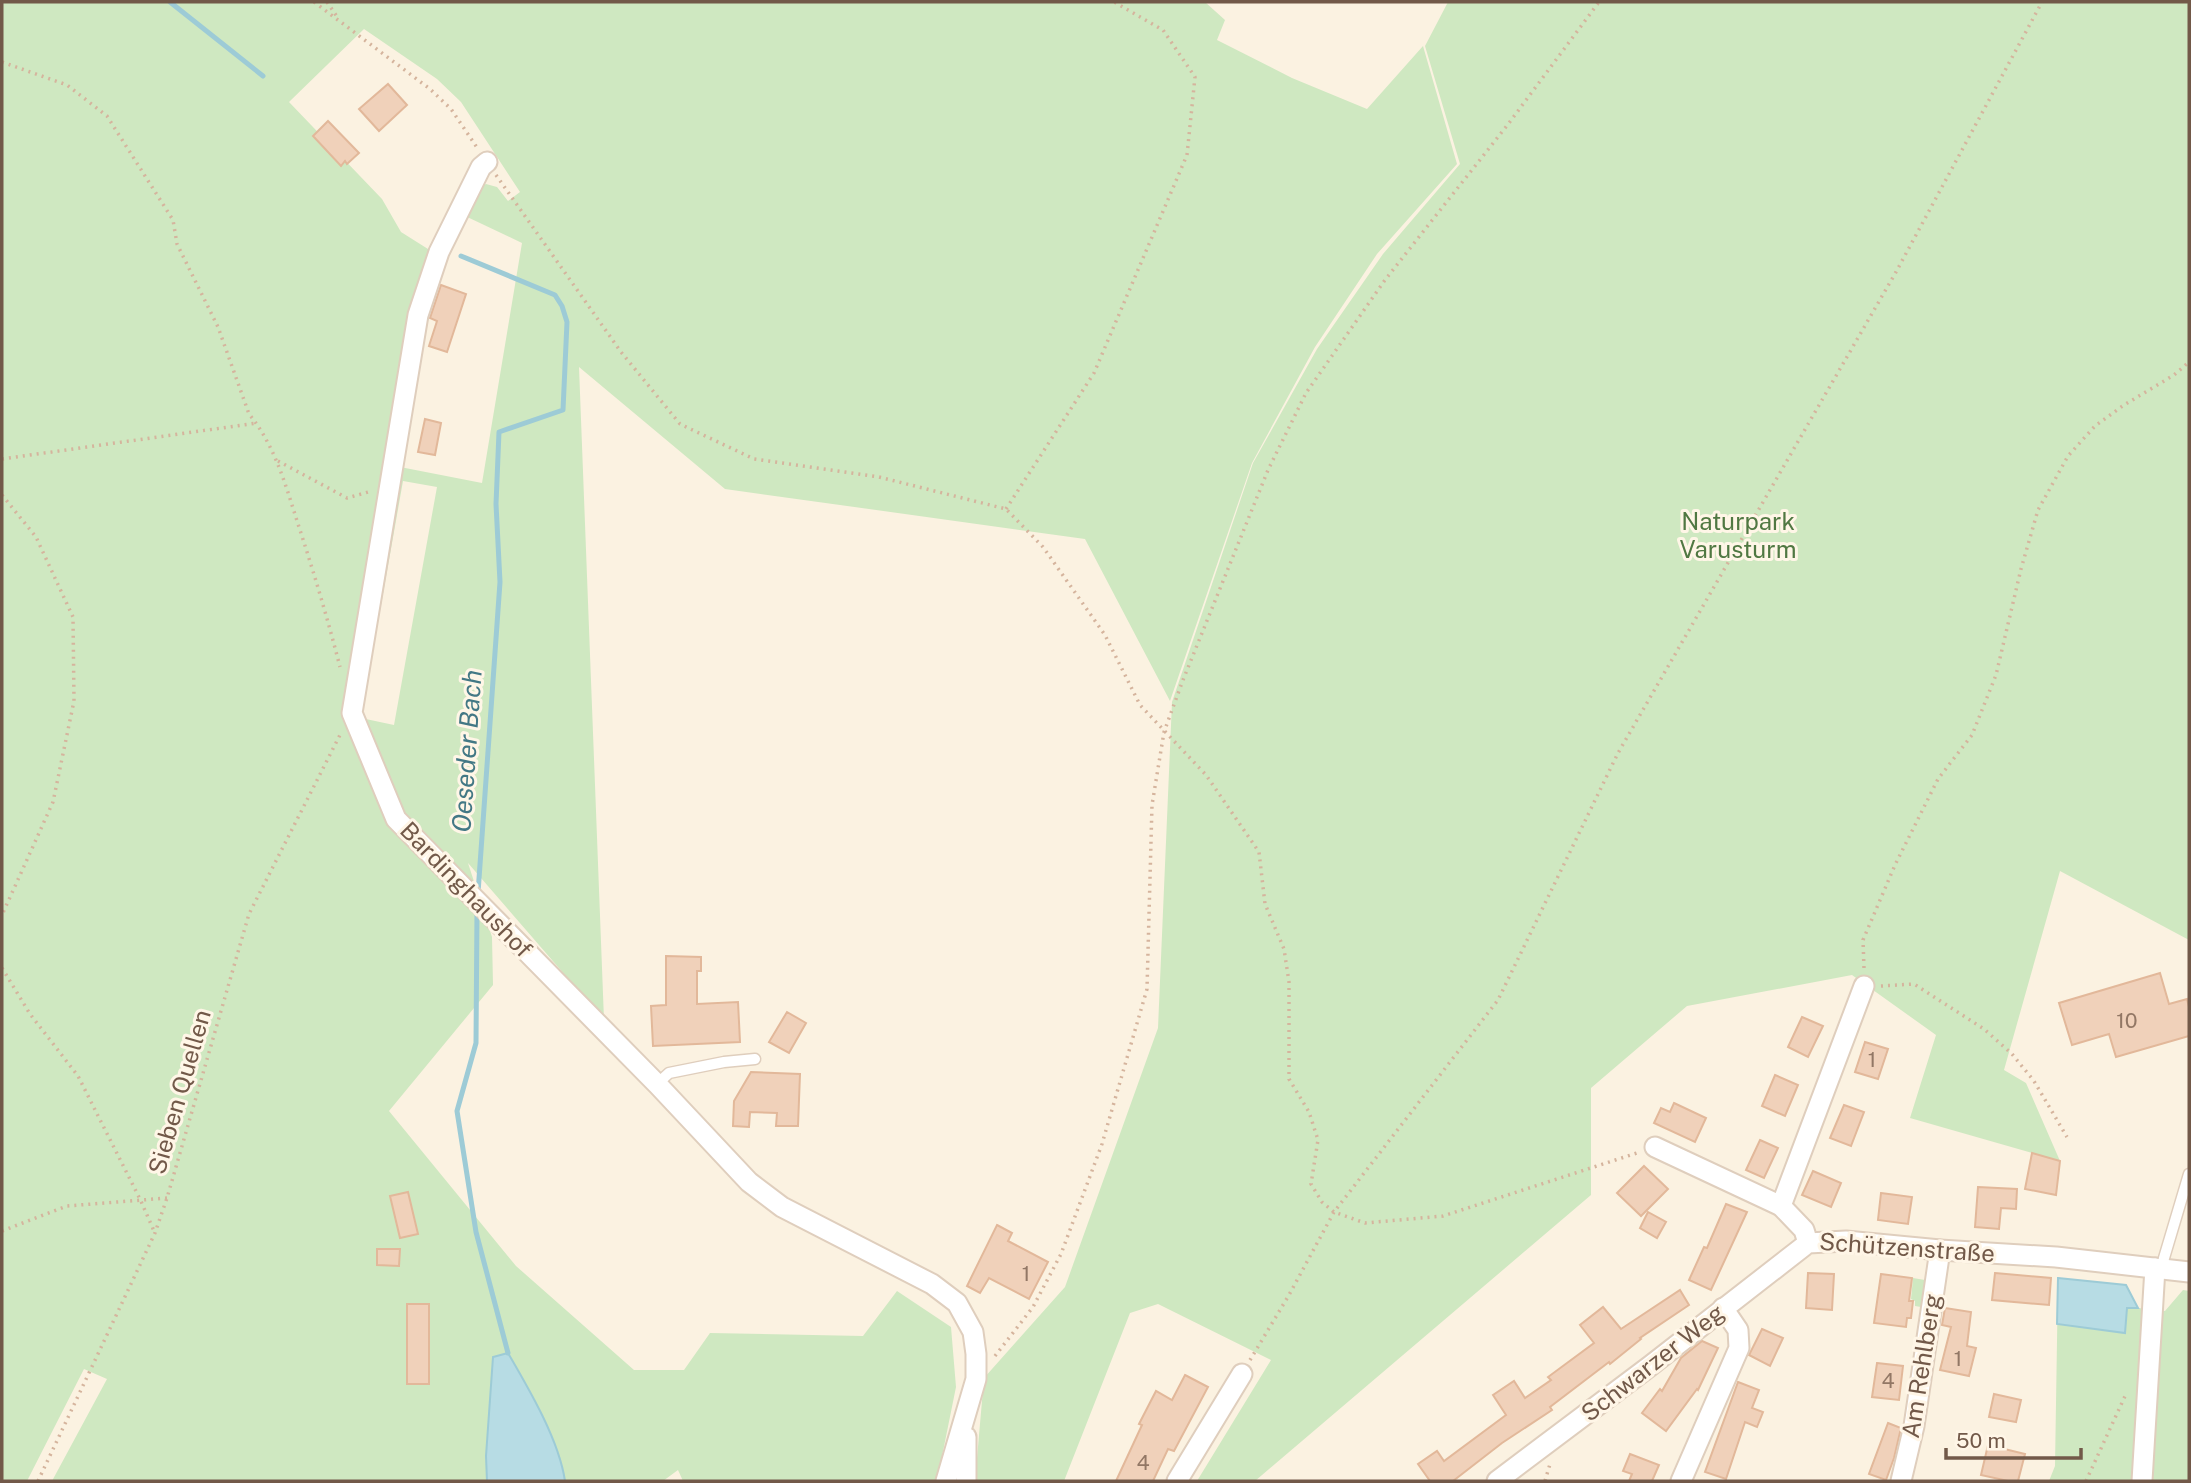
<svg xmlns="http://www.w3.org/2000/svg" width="2191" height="1483" font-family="'Public Sans',sans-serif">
<rect width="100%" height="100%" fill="#fbf2e1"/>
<g fill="#cfe8c1" fill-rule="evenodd">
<path d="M 2,2 L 1205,2 L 1225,20 L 1217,40 L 1292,78 L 1367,109 L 1423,46 L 1457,164 L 1377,254 L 1315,347 L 1252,463 L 1170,701 L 1085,539 L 725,489 L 579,367 L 604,1020 L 468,863 L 492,937 L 493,985 L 389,1111 L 516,1266 L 634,1370 L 684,1370 L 710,1333 L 863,1336 L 897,1291 L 951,1327 L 956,1387 L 937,1481 L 683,1481 L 678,1470 L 663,1481 L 565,1481 C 559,1440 529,1389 508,1353 L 493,1358 L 486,1456 L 487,1481 L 52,1481 L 107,1379 L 84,1369 L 27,1481 L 2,1481 ZM 364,29 L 437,79 L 461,102 L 520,192 L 508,201 L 497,187 L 486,184 L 480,187 L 463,215 L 522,243 L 482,483 L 400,467 L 430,257 L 428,249 L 401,232 L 382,199 L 289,102 ZM 403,481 L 437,487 L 394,725 L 361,718 Z"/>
<polygon points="1448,2 2189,2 2189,940 2060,871 2004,1070 2026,1083 2060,1161 1910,1118 1936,1035 1852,975 1687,1006 1591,1088 1591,1195 1255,1481 1197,1481 1271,1360 1158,1304 1130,1313 1064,1481 975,1481 984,1378 1065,1287 1158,1028 1172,702 1253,463 1317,349 1383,254 1460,164 1425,46"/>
<polygon points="1913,1278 1931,1281 1927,1308 1915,1306 1915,1301 1911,1299"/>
<polygon points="2058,1278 2126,1285 2138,1308 2165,1311 2183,1290 2189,1291 2189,1481 2049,1481 2055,1466"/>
</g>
<g fill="#b7dce4" stroke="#9dcbd6" stroke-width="2">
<polygon points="2058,1278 2126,1285 2138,1308 2127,1308 2125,1333 2057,1324"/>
<path d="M 508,1353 C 529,1389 559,1440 565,1481 L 487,1481 L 486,1456 L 493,1357 Z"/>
</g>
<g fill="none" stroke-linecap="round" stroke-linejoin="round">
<g stroke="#9dcbd6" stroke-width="5">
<polyline points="170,2 263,76"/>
<polyline points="461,256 555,295 562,306 567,322 563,410 499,432 496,504 500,582 478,893"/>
<polyline points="477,910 476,1043 457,1111 476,1232 508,1353"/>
</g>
</g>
<g fill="#f0d1ba" stroke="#e2b89a" stroke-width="2">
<polygon points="388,84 407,105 379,131 359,109"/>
<polygon points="328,121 359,153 347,164 345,161 341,166 313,136"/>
<polygon points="441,285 466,294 447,352 429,346 437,321 430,318"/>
<polygon points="425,419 441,423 435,455 418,452"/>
<polygon points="666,956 701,957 701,971 697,971 697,1004 738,1002 740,1042 653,1046 651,1006 666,1005"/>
<polygon points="2160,973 2169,1004 2187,999 2189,1007 2189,1036 2116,1057 2109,1034 2072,1045 2059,1003"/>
<polygon points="787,1012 806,1023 789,1053 769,1042"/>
<polygon points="1802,1017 1823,1026 1808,1057 1788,1047"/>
<polygon points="1865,1042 1888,1049 1878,1079 1855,1072"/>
<polygon points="751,1072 800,1074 798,1126 776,1126 777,1113 750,1112 749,1127 733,1126 734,1101"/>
<polygon points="1775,1075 1798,1085 1785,1116 1762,1106"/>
<polygon points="1674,1103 1706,1118 1695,1142 1654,1123 1661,1108 1670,1112"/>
<polygon points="1844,1105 1864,1112 1851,1146 1830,1138"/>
<polygon points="1760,1140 1778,1148 1764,1178 1746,1170"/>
<polygon points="2032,1153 2060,1161 2056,1195 2025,1189"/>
<polygon points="1644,1166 1668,1189 1641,1216 1617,1193"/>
<polygon points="1813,1171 1841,1183 1831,1207 1802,1195"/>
<polygon points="1978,1187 2017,1189 2016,1209 2001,1208 1999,1229 1975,1227"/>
<polygon points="408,1192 418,1234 400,1238 390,1196"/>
<polygon points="1881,1193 1912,1197 1908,1224 1878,1220"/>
<polygon points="1726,1204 1747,1212 1711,1290 1689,1280 1704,1247 1707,1248"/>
<polygon points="1648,1212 1666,1222 1657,1238 1640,1228"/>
<polygon points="997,1225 1012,1233 1008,1241 1048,1262 1029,1299 989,1278 980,1293 967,1286"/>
<polygon points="377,1249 400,1249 399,1266 377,1265"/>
<polygon points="1808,1273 1834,1274 1832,1310 1806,1308"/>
<polygon points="1995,1273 2051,1278 2049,1305 1992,1300"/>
<polygon points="1881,1274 1912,1278 1909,1301 1913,1301 1911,1318 1907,1318 1906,1327 1874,1323"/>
<polygon points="1680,1290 1689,1305 1640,1338 1641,1339 1610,1364 1609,1362 1550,1407 1552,1410 1502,1443 1453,1481 1430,1481 1418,1464 1437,1451 1444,1461 1506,1415 1493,1395 1514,1381 1525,1398 1551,1380 1548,1377 1594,1343 1580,1325 1603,1307 1621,1329"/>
<rect x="407" y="1304" width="22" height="80"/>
<polygon points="1945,1308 1971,1312 1967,1346 1976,1348 1969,1376 1940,1370 1951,1327 1942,1325"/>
<polygon points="1762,1329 1783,1338 1770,1366 1749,1355"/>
<polygon points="1702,1341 1718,1348 1698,1390 1697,1389 1666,1431 1642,1413 1660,1389 1662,1391 1681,1358"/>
<polygon points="1877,1363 1903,1366 1899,1400 1872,1397"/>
<polygon points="1185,1375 1208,1387 1174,1451 1168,1449 1153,1481 1116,1481 1142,1425 1139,1424 1156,1391 1172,1400"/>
<polygon points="1738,1382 1759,1390 1752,1408 1763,1412 1757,1427 1745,1422 1726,1479 1705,1472"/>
<polygon points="1994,1394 2021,1400 2016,1422 1989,1417"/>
<polygon points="1888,1423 1901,1428 1894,1458 1886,1480 1869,1474"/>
<polygon points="1988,1445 2025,1454 2018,1481 2008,1481 1981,1475"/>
<polygon points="1630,1454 1659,1465 1652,1481 1629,1481 1632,1474 1623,1471"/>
</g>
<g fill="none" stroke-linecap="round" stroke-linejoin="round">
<g stroke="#dfcebd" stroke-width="13">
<g id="lane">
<polyline points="657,1084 669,1073 724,1062 755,1059"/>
<polyline points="2162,1269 2164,1258 2189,1174"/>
</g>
</g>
<g stroke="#dfcebd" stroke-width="23">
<g id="street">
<polyline points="487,162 481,167 439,252 418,315 352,713 396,819 657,1084 749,1182 782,1207 932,1284 957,1303 973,1332 976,1354 976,1379 946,1481"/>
<polyline points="1655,1147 1781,1206 1804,1230 1808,1243"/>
<polyline points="1781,1206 1864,986"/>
<polyline points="966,1481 966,1437"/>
<polyline points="1177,1481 1242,1374"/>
<polyline points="1497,1481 1650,1366 1808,1243 1846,1241 1940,1250 2056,1257 2189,1272"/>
<polyline points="1681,1481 1739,1348 1738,1330 1723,1308"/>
<polyline points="1901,1481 1914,1426 1940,1250"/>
<polyline points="2142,1481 2155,1268"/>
</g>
</g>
<g stroke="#d5b49d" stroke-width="3.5" stroke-dasharray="2 5" stroke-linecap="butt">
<polyline points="314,2 430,89 451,109 478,149"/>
<polyline points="327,2 338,18"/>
<path d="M 2,62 L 67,85 L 107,116 L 173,220 L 177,244 L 218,327 L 249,414 C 276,447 286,487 299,527 C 314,573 328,620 340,667"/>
<polyline points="496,175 621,352 680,424 754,459 879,477 1006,509 1043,547 1105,635 1140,705 1206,775 1259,852 1265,904 1284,949 1289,982 1289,1079 1309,1112 1318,1140 1311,1184 1322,1202 1334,1212 1365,1223 1443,1216 1640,1152"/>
<polyline points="2,459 257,423"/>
<polyline points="278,461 347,498 372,491"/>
<polyline points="2,495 36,537 73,617 74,701 53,802 2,915"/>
<polyline points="1006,509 1094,373 1187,155 1195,77 1163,30 1114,2"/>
<polyline points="2,968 30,1014 78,1076 140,1199 154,1231"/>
<polyline points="1864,968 1863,940 1895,865 1938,779 1972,735 1996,675 2021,569 2038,510 2068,456 2095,426 2124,405 2174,375 2189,362"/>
<polyline points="1881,986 1914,984 1984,1029 2012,1054 2034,1081 2067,1137"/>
<polyline points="2,1231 67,1206 167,1198"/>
<polyline points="995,1356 1033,1307 1061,1254 1102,1144 1147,989 1152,805 1164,732 1183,680 1268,470 1306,393 1385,280 1509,123 1599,2"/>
<polyline points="1250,1360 1289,1295 1334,1212 1498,1000 1618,753 1896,272 2042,2"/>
<polyline points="38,1481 155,1233 167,1198 249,914 341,733"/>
<polyline points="1545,1481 1550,1464"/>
<polyline points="2086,1481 2126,1394"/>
</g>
<use href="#lane" stroke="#fff" stroke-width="10"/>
<use href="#street" stroke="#fff" stroke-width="19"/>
</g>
<g text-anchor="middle" stroke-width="6" stroke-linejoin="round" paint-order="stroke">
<g font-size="21" fill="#927765">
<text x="2127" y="1028">10</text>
<text x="1872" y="1067">1</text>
<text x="1026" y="1281">1</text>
<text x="1958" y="1366">1</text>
<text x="1888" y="1388">4</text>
<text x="1143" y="1470">4</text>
</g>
<g font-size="24" fill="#507842" stroke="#fff6e7">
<text x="1738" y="530">Naturpark<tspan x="1738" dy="28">Varusturm</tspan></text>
</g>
<g font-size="24" fill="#725949" stroke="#fff6e7">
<text transform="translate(466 890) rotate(46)" y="8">Bardinghaushof</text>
<text transform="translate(180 1092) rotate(-74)" y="8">Sieben Quellen</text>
<text transform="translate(1907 1248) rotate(4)" y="8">Schützenstraße</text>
<text transform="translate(1653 1363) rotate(-38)" y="8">Schwarzer Weg</text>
<text transform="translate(1922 1366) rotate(-81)" y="8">Am Rehlberg</text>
</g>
<g font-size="26" font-style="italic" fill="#437885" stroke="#fff6e7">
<text transform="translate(467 751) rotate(-86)" y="9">Oeseder Bach</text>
</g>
</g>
<rect width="2191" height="1483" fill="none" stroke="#725949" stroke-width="7"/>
<path d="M1946 1448v10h135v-10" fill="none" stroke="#725949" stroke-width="3.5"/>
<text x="1956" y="1448" font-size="21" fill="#725949" stroke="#fff6e7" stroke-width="5" paint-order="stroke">50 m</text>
</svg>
